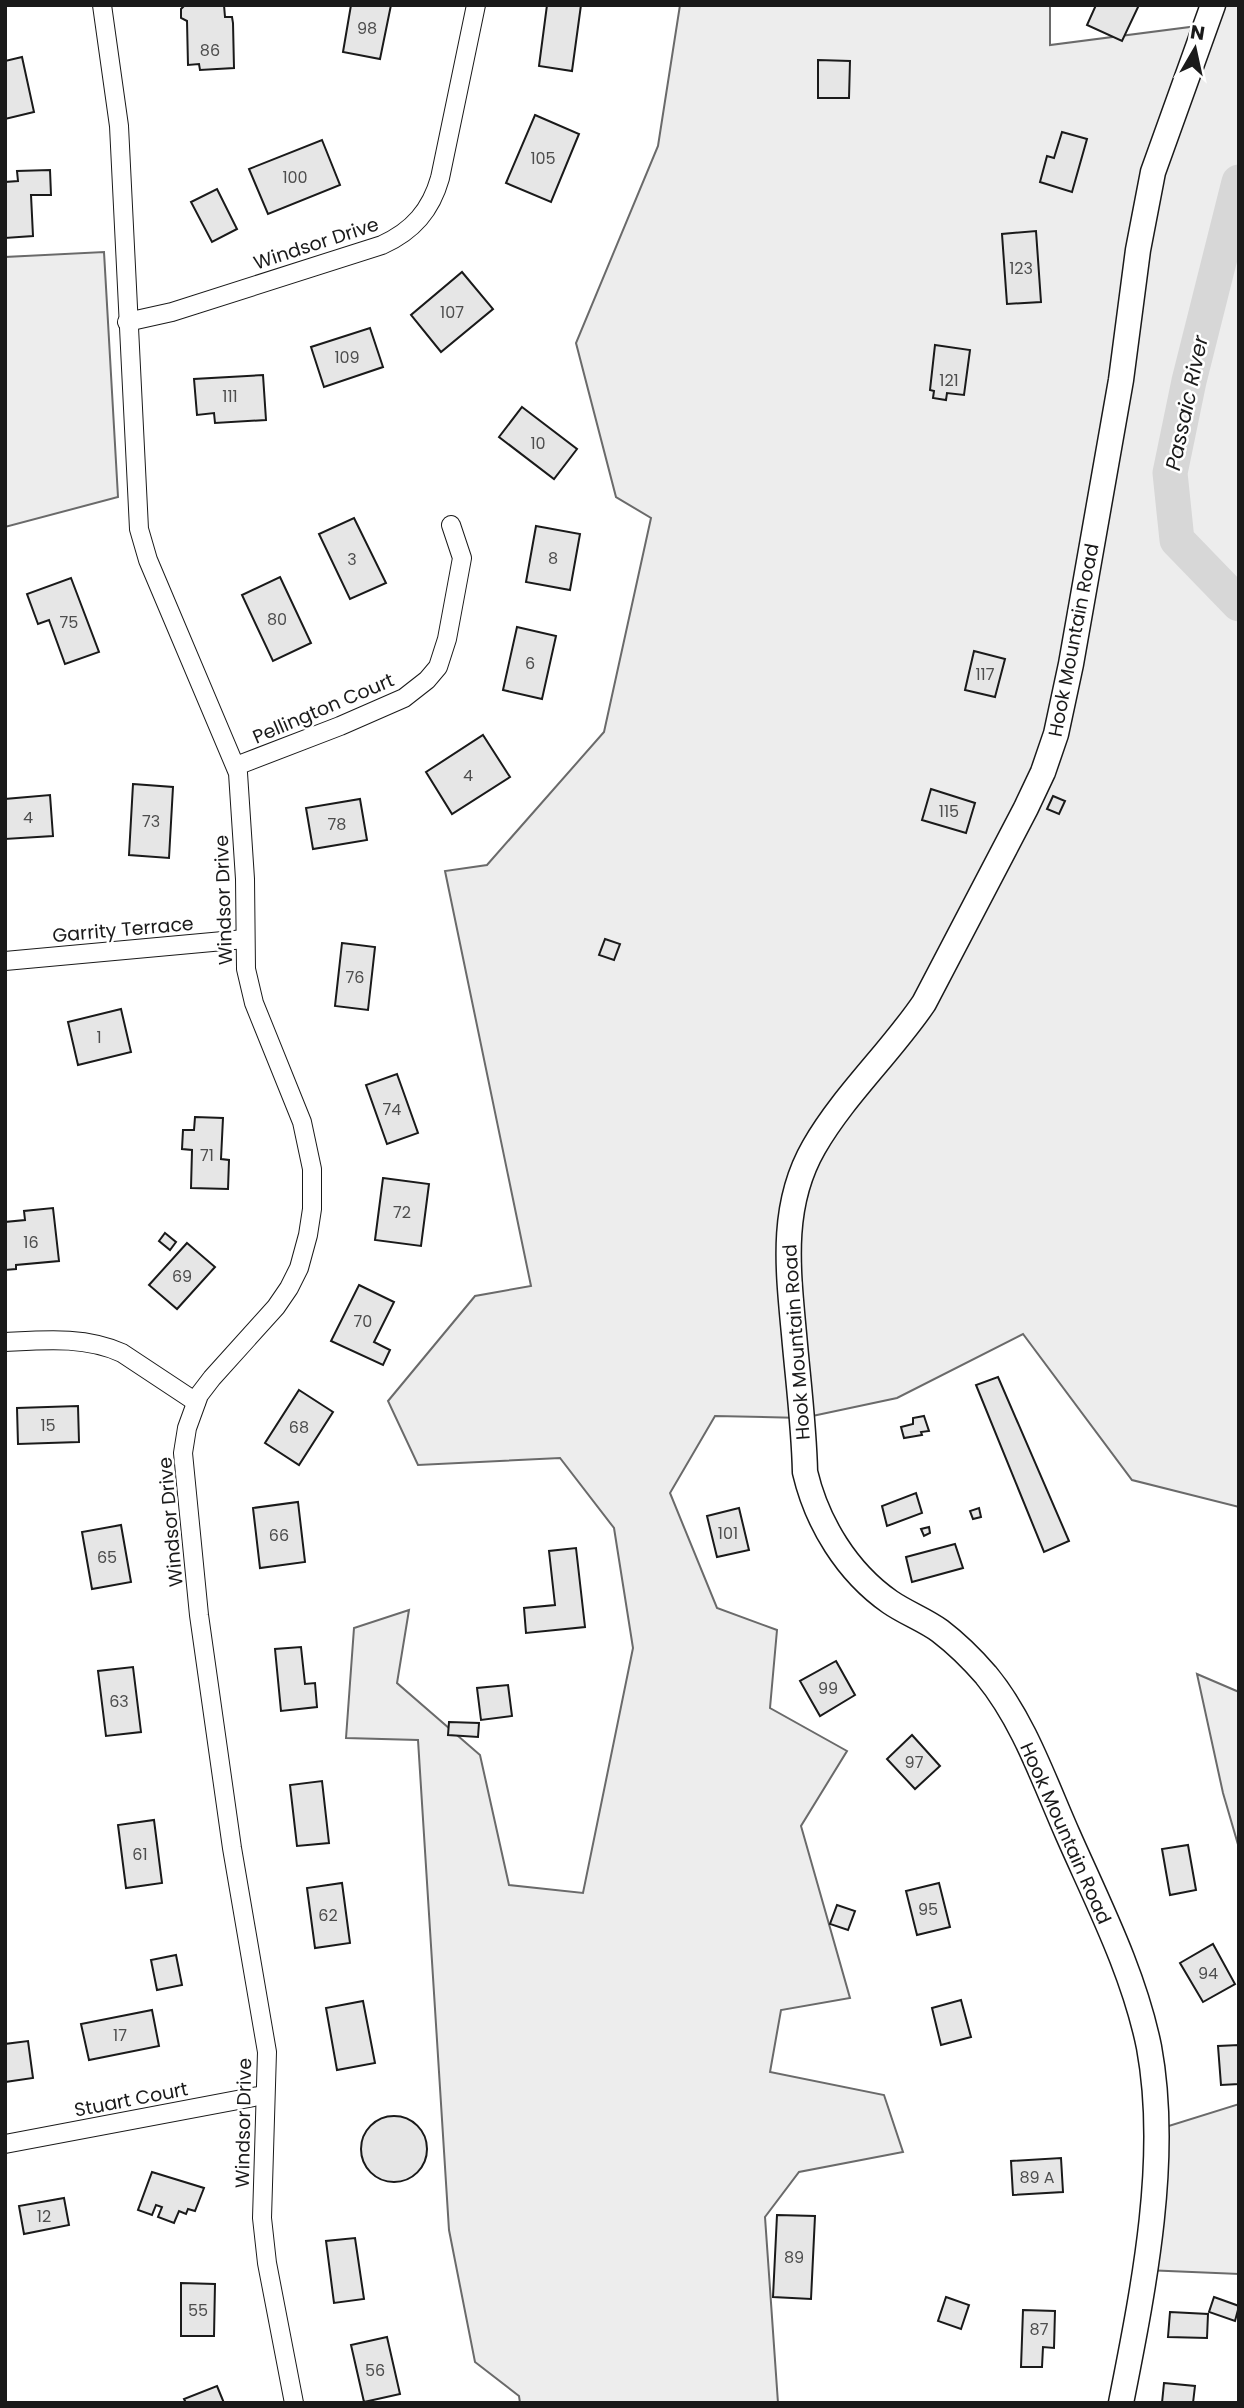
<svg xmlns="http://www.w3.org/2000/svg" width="1244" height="2408" font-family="Poppins,sans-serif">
<rect width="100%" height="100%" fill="#fff"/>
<g fill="#ededed" stroke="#6a6a6a" stroke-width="2">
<polygon points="680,5 1050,5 1050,45 1205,25 1213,5 1239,5 1239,1507 1132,1480 1023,1334 897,1398 803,1418 715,1416 670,1493 717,1608 777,1630 770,1708 847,1751 801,1826 850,1998 781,2010 770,2072 884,2095 903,2152 799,2172 765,2217 778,2403 520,2403 519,2396 475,2362 449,2230 418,1740 346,1738 354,1628 409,1610 397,1683 480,1755 509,1885 583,1893 633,1648 614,1528 560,1458 418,1465 388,1401 475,1296 531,1286 445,871 487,865 604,732 651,518 616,497 576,343 658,146"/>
<polygon points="104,252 118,497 5,527 5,257"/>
<polygon points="1197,1674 1239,1692 1239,1848 1223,1793"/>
<polygon points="1239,2104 1239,2274 1145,2270 1159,2129"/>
</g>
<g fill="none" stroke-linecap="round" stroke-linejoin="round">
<polyline stroke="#d7d7d7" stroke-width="35" points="1239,182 1189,381 1170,473 1177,540 1239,604"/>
</g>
<g fill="#e6e6e6" stroke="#1a1a1a" stroke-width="2">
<polygon points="185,5 224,5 225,17 232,17 233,23 234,68 200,70 199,64 188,65 187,21 181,18 181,9"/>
<polygon points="351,5 391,5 380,59 343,52"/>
<polygon points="547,5 581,5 572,71 539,66"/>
<polygon points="1096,5 1139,5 1122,41 1087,25"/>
<polygon points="22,57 34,112 5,119 5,61"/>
<polygon points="818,60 850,61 849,98 818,98"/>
<polygon points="535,115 579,134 551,202 506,183"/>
<polygon points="1062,132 1087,139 1072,192 1040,182 1047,156 1054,158"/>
<polygon points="322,140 340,185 268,214 249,169"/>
<polygon points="50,170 51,195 31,195 33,236 5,238 5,182 18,181 17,171"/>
<polygon points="217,189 237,229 212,242 191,202"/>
<polygon points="1036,231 1041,302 1007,304 1002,234"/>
<polygon points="462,272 493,309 441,352 411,315"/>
<polygon points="370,328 383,367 324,387 311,347"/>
<polygon points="935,345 970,350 964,395 947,393 946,400 933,398 934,391 930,390"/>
<polygon points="263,375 266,420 215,423 214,413 197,415 194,379"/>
<polygon points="522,407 577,449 554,479 499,437"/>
<polygon points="354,518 386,583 350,599 319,534"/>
<polygon points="536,526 580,534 570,590 526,582"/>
<polygon points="280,577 311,643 273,661 242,595"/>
<polygon points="71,578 99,652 65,664 49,620 38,624 27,594"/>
<polygon points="517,627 556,636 542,699 503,690"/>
<polygon points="974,651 1005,659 995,697 965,690"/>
<polygon points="483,735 510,777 452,814 426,772"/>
<polygon points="133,784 173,787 169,858 129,855"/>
<polygon points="931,789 975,803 966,833 922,820"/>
<polygon points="50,795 53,836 5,839 5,799"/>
<polygon points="1053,796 1065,801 1059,814 1047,809"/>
<polygon points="360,799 367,840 313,849 306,808"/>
<polygon points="605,939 620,944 614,960 599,955"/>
<polygon points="342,943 375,947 368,1010 335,1006"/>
<polygon points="121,1009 131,1052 78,1065 68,1022"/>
<polygon points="397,1074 418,1133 387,1144 366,1085"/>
<polygon points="195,1117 223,1118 221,1159 229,1160 228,1189 191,1188 192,1150 182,1149 183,1130 194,1130"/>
<polygon points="383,1178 429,1184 421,1246 375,1240"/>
<polygon points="53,1208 59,1261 16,1265 16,1269 5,1270 5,1222 25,1220 24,1211"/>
<polygon points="165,1233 176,1242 170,1250 159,1241"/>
<polygon points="187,1243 215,1267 177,1309 149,1285"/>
<polygon points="359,1285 394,1302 374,1342 390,1350 383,1365 331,1341"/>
<polygon points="998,1377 1069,1541 1044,1552 976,1385"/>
<polygon points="299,1390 333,1412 299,1465 265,1443"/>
<polygon points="78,1406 79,1442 18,1444 17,1408"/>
<polygon points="924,1416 929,1431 921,1432 922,1435 904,1438 901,1427 913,1424 913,1418"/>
<polygon points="916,1493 922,1513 887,1526 882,1506"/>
<polygon points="298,1502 305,1562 260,1568 253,1508"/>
<polygon points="739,1508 749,1550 717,1557 707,1516"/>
<polygon points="979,1508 981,1517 973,1519 970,1511"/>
<polygon points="121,1525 131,1582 92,1589 82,1532"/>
<polygon points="929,1527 930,1533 924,1536 921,1529"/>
<polygon points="955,1544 963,1568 912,1582 906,1557"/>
<polygon points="576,1548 585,1627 526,1633 524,1608 555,1605 549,1551"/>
<polygon points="301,1647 305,1684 315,1683 317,1707 281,1711 275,1649"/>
<polygon points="836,1661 855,1695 820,1716 800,1681"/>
<polygon points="133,1667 141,1732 106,1736 98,1671"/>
<polygon points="508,1685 512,1716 481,1720 477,1688"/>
<polygon points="449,1722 479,1723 478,1737 448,1735"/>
<polygon points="912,1735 940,1766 915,1789 887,1759"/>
<polygon points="322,1781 329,1843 297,1846 290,1785"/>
<polygon points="154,1820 162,1883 126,1888 118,1825"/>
<polygon points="1188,1845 1196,1890 1170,1895 1162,1849"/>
<polygon points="342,1883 350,1943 315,1948 307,1888"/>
<polygon points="939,1883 950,1927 917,1935 906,1891"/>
<polygon points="837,1905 855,1911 848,1930 830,1924"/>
<polygon points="1213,1944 1235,1984 1203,2002 1180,1963"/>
<polygon points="176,1955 182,1985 157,1990 151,1960"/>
<polygon points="961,2000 971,2037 941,2045 932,2008"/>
<polygon points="363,2001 375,2063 337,2070 326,2008"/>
<polygon points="152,2010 159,2046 89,2060 81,2024"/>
<polygon points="28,2041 33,2078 5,2082 5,2044"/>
<polygon points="1239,2045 1239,2084 1221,2085 1218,2046"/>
<circle cx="394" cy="2149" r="33"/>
<polygon points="1061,2158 1063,2192 1013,2195 1011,2161"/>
<polygon points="152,2172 204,2188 195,2211 188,2209 186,2214 179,2211 174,2223 158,2217 162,2207 156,2205 152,2215 138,2210"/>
<polygon points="64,2198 69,2225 24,2234 19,2206"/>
<polygon points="777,2215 815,2216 811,2299 773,2297"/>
<polygon points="355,2238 364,2299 334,2303 326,2241"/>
<polygon points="181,2283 215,2284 214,2336 181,2336"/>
<polygon points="946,2297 969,2305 961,2329 938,2321"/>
<polygon points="1214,2297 1239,2306 1235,2321 1209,2312"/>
<polygon points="1023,2310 1055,2311 1054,2348 1043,2347 1042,2367 1021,2367"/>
<polygon points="1170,2312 1208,2314 1207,2338 1168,2337"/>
<polygon points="387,2337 400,2394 364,2402 351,2345"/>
<polygon points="1164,2383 1195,2386 1193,2403 1162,2403"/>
<polygon points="217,2386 224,2403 186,2403 184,2399"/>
</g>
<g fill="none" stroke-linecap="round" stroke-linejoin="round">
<g stroke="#1a1a1a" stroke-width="20">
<g id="street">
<polyline points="102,5 119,126 139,529 148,560 238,773 245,879 246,969 254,1003 302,1122 312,1169 312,1209 308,1235 299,1268 289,1288 276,1307 212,1378 199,1395 187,1428 183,1453 199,1615 232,1848 267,2052 262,2218 267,2263 294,2403"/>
<path d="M 127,322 L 172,312 L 382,245 C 413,231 431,210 440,178 L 476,5"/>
<polyline points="236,766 340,726 404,698 427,680 438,667 447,639 462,558 451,525"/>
<polyline points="5,961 245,939"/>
<path d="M 5,1342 C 44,1340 85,1336 122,1353 L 196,1402"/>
<polyline points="5,2144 264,2095"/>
</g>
</g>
<g stroke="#1a1a1a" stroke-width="27">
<path id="secondary" d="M 1121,2403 C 1143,2291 1170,2160 1149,2047 C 1134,1973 1098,1903 1068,1835 C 1044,1781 1024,1721 986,1675 C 973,1660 957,1644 940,1631 C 925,1620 906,1613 890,1602 C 847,1572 817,1523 805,1472 C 804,1426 798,1380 794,1334 C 788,1269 780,1206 814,1147 C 844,1095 890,1053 924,1003 L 1026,808 L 1043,772 L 1056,734 L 1071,664 L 1121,380 L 1138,250 L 1153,172 L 1213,5"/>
</g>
<use href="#street" stroke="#fff" stroke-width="18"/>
<use href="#secondary" stroke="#fff" stroke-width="24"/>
</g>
<g text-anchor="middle" stroke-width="5" stroke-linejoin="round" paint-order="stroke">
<g font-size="16" fill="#4d4d4d">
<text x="367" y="34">98</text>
<text x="210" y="56">86</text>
<text x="543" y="164">105</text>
<text x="295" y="183">100</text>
<text x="1021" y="274">123</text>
<text x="452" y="318">107</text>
<text x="347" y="363">109</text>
<text x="949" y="386">121</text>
<text x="230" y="402">111</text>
<text x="538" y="449">10</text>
<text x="553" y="564">8</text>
<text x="352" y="565">3</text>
<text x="277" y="625">80</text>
<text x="69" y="628">75</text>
<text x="530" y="669">6</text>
<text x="985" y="680">117</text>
<text x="468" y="781">4</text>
<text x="949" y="817">115</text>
<text x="28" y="823">4</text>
<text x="151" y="827">73</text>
<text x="337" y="830">78</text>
<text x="355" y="983">76</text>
<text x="99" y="1043">1</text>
<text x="392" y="1115">74</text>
<text x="207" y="1161">71</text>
<text x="402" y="1218">72</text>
<text x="31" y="1248">16</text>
<text x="182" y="1282">69</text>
<text x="363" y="1327">70</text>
<text x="48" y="1431">15</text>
<text x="299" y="1433">68</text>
<text x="728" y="1539">101</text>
<text x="279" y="1541">66</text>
<text x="107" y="1563">65</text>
<text x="828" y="1694">99</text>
<text x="119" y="1707">63</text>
<text x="914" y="1768">97</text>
<text x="140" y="1860">61</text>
<text x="928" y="1915">95</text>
<text x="328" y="1921">62</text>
<text x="1208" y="1979">94</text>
<text x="120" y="2041">17</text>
<text x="1037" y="2183">89 A</text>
<text x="44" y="2222">12</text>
<text x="794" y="2263">89</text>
<text x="198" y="2316">55</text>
<text x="1039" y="2335">87</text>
<text x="375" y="2376">56</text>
</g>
<g font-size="19" fill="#1a1a1a" stroke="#fff">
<text transform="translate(316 243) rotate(-18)" y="7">Windsor Drive</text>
<text transform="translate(1073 640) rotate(-79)" y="7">Hook Mountain Road</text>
<text transform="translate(323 708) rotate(-23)" y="7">Pellington Court</text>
<text transform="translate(223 900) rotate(-92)" y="7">Windsor Drive</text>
<text transform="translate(123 929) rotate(-5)" y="7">Garrity Terrace</text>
<text transform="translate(796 1342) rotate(-94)" y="7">Hook Mountain Road</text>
<text transform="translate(170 1522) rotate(-95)" y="7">Windsor Drive</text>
<text transform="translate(1066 1833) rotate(66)" y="7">Hook Mountain Road</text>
<text transform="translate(131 2099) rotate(-11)" y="7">Stuart Court</text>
<text transform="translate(243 2123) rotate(-89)" y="7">Windsor Drive</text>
</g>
<g font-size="21" font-style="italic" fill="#1a1a1a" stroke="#fff">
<text transform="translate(1187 403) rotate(-78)" y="7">Passaic River</text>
</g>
</g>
<rect width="1244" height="2408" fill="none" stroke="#1a1a1a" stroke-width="14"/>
<g transform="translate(1195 49) rotate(9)" stroke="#ffffff" stroke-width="5" paint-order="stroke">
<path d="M0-5L12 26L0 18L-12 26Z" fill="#1a1a1a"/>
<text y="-10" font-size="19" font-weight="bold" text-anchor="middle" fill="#1a1a1a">N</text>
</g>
</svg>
